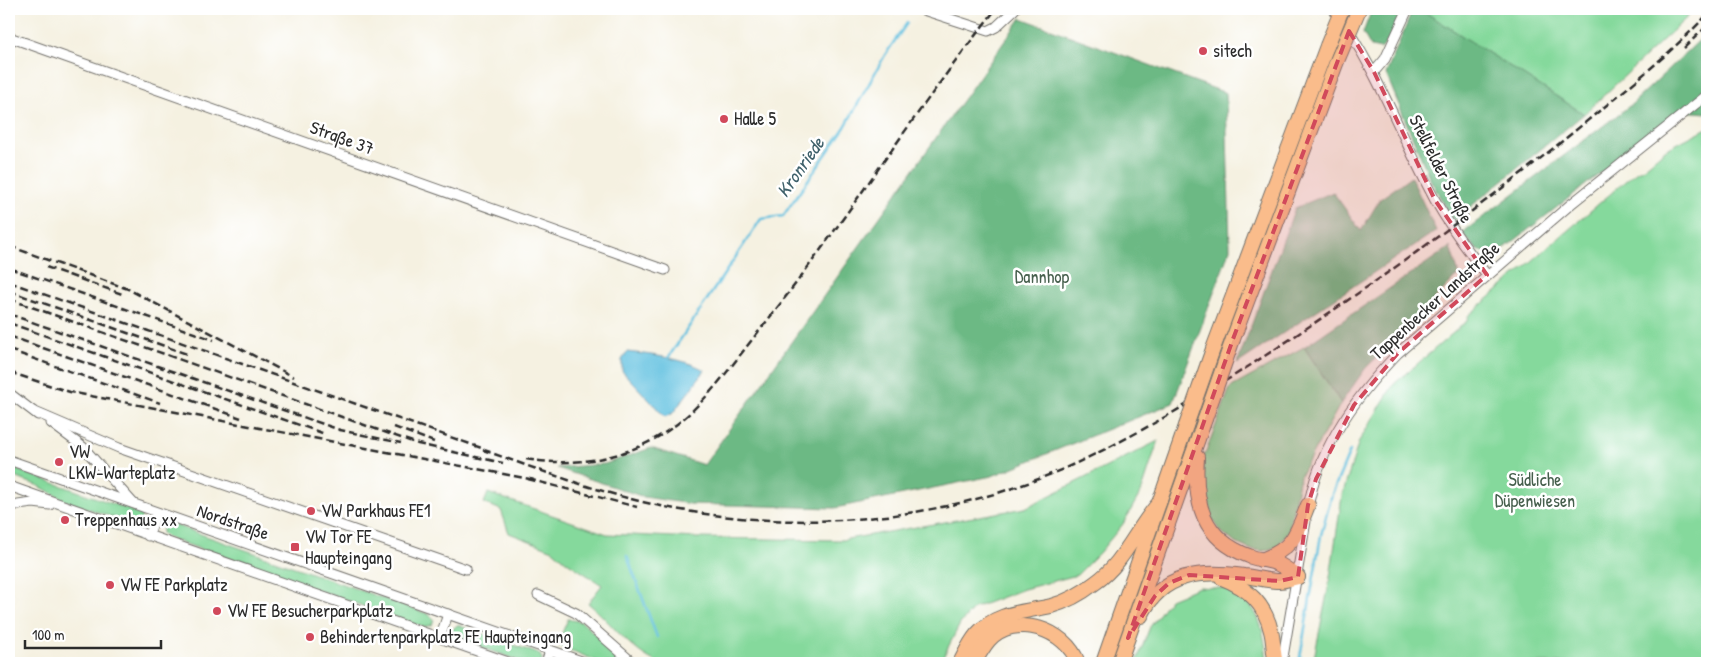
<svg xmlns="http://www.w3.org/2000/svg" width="1716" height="672" font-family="'Patrick Hand',sans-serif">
<rect width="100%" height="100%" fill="#fff"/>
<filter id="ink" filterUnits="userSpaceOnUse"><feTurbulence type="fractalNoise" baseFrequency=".02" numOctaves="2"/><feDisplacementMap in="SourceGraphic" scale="10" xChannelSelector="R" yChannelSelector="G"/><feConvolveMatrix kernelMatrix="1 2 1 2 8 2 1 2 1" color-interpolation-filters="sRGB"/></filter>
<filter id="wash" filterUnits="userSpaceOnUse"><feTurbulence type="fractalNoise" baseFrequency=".0096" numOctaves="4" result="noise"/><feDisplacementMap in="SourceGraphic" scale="20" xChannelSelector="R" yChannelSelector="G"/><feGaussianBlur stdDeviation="1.12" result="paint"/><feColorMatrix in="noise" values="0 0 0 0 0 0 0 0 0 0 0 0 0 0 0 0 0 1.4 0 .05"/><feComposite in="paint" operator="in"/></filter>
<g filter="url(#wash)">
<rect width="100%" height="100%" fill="#f5f1e1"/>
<g fill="#85d99c" stroke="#588264">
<polygon points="1420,9 1696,9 1584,114"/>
<polygon points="1707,128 1707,663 1313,663 1329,584 1342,496 1359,441 1394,384 1467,321 1468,316 1637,171 1644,168 1665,150"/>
<polygon points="1304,347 1341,403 1300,476 1289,531 1277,547 1263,551 1249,549 1234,542 1219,530 1202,500 1203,459 1230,388"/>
<path d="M 1158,441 L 1142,490 L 1123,524 L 1099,553 L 1077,575 L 1024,589 L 974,608 L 960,624 L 940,663 L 659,663 C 631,652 611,622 588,603 L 602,585 L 567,562 L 553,550 L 509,533 L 501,510 L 484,503 L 488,493 L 607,534 L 698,538 L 842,540 L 1025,508 Z"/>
<polygon points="9,467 139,513 142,517 137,525 132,524 66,501 39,486 9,475"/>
<polygon points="169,523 428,614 434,619 432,625 423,627 166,537 162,533 162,528"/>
<path d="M 1199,587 C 1208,588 1222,587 1230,590 C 1260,603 1265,634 1267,663 L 1136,663 L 1150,627 L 1170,599 Z"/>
<polygon points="568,619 582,622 625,663 602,663 560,646 558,642"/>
<polygon points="457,625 539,654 542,658 541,663 526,663 458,639 452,635 452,630"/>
</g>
<g fill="#6cb984" stroke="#4c7258">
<polygon points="1372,9 1403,9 1389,40 1381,49 1371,47 1363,33"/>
<polygon points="1413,9 1420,9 1584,114 1453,221 1430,179 1386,74"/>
<polygon points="1021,18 1226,93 1230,249 1173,403 992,476 835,508 690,504 644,497 557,468 605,464 651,448 704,465"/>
<polygon points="1707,33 1707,113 1680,111 1496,255 1477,250 1462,233 1632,104"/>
<polygon points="1411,177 1436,231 1237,364 1295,208 1333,192 1361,231 1380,199"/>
<polygon points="1450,247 1459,274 1365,369 1341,403 1304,347"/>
</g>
<path fill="#62c1e0" stroke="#467686" d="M 627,352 C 653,355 682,358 705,370 L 673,413 L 665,417 L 622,371 L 622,360 Z"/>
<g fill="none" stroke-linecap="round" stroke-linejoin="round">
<g stroke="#62c1e0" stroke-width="2.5">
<polyline points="668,358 761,219 783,216 845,127 885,55 907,23"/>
<polyline points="627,556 657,637"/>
<polyline points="1299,663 1321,535 1332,494 1350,451"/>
</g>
</g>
</g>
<g filter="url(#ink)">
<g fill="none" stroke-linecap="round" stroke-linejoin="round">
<polyline stroke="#cdc9bd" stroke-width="9" stroke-dasharray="9 4.5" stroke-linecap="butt" points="9,509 18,505"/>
<g stroke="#72706b" stroke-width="11">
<g id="minor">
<polyline points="920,9 988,31 996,27 1015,9"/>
<path d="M 1333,9 C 1378,68 1400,136 1435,200 C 1450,227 1468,251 1487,275"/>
<polyline points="9,37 665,270"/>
<polyline points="1374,72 1385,59 1408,9"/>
<polyline points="9,393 38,415"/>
<polyline points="35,412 119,448 466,569"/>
<polyline points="51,423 83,447 133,503"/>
<polyline points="9,460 587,663"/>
<polyline points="9,486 511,663"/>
<polyline points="18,505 33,503 50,505"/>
<path d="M 1308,508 C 1318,449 1357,395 1398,353 L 1571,204 L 1707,95"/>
<polyline points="148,536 157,513"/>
<polyline points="538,595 576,613 633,663"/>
<polyline points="440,638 448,614"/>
<polyline points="546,663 550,650"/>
<polyline points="1282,663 1306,521"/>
</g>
</g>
<g stroke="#72706b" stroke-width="16">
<g id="highway">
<polyline points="1233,339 1337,61"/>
<polyline points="1213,349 1327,46"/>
<path d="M 1197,457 C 1194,502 1202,539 1249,556 C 1258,560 1269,560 1278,564 C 1285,567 1292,573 1298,577"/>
<path d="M 1261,560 C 1293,549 1296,535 1308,505"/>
<path d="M 1222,578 C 1248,588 1265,604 1271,631 C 1274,642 1273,653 1276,663"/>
<path d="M 1141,616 C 1162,572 1202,570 1244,576 C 1255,577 1268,581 1279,581 C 1285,581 1292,578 1298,577"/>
<path d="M 960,663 C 965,653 970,642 977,634 C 996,612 1026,612 1051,606 C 1066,602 1082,593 1095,583 C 1124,563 1136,529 1159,503"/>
<path d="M 974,663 C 978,656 983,647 989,640 C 1015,612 1066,629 1078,663"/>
<polyline points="1103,663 1186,426"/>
<polyline points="1119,663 1205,419"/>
</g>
</g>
<use href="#minor" stroke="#fff" stroke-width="9"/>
<use href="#highway" stroke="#fabc8b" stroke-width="14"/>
<g stroke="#2b2b2b" stroke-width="2.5" stroke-dasharray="8 4" stroke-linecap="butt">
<polyline points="1684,48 1707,26"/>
<polyline points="9,246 128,289 294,377"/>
<polyline points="46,267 122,294"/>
<polyline points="9,268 214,340"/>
<polyline points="9,282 490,451"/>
<polyline points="9,291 187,354"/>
<polyline points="9,299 418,444 503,463"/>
<polyline points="9,314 340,430 401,443"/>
<polyline points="9,323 325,434"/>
<polyline points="9,336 241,418"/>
<polyline points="9,350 160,403"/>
<polyline points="9,372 70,392 535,480"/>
<polyline points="394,427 434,442"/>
<path d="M 483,450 C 540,470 597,492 656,505 C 792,535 945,523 1072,465 C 1175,418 1277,349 1370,285 C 1435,240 1498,192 1560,143 C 1610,102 1662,62 1707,15"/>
<path d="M 526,459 C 572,467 621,460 661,435 C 702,410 729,368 759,331 C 842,227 913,113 996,9"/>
<polyline points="528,479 637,507"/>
</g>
<g stroke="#72706b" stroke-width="16" stroke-linecap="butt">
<g id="highway-bridge">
<polyline points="1327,46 1342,9"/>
<polyline points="1337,61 1359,9"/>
<polyline points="1205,419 1233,339"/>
<polyline points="1186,426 1213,349"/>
</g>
</g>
<use href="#highway-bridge" stroke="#fabc8b" stroke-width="14"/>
</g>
</g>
<path fill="#d1495b" fill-opacity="0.2" stroke="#d1495b" stroke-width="4" stroke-dasharray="10 6" stroke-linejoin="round" d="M 1349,31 L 1374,72 L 1435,200 L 1487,275 L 1398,353 L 1354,405 L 1316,479 L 1308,505 L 1298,577 L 1279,581 L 1189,575 L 1169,583 L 1155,596 L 1128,638 L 1233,339 Z"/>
<g fill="#d1495b" stroke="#fff" stroke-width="2">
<circle cx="1203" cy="51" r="5"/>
<circle cx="724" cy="119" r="5"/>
<circle cx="59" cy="462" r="5"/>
<circle cx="311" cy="511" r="5"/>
<circle cx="65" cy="520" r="5"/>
<rect x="290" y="542" width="10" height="10" rx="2.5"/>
<circle cx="110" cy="585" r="5"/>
<circle cx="217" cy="611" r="5"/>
<circle cx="310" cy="637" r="5"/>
</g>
<g text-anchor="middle" stroke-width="5" stroke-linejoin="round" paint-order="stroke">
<g font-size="18" fill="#2b2b2b" stroke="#fff" text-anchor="start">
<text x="1213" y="57">sitech</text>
<text x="734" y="125">Halle 5</text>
<text x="69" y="458">VW<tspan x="69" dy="21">LKW-Warteplatz</tspan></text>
<text x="321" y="517">VW Parkhaus FE1</text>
<text x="75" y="526">Treppenhaus xx</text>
<text x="305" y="543">VW Tor FE<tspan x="305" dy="21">Haupteingang</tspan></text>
<text x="120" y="591">VW FE Parkplatz</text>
<text x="227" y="617">VW FE Besucherparkplatz</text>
<text x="320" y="643">Behindertenparkplatz FE Haupteingang</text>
</g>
<g font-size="18" fill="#2b2b2b" stroke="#fff">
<text transform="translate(342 138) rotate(20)" y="6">Straße 37</text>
<text transform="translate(1441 169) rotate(63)" y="6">Stellfelder Straße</text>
<text transform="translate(1435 301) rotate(-42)" y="6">Tappenbecker Landstraße</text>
<text transform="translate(233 522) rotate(19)" y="6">Nordstraße</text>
</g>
<g font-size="18" fill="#465f4d" stroke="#fff">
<text x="1042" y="283">Dannhop</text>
<text x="1535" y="486">Südliche<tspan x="1535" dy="21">Düpenwiesen</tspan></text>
</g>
<g font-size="19" font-style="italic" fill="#3e606a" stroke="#fff">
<text transform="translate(800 167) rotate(-55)" y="7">Kronriede</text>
</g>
</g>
<rect width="1716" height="672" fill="none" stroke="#fff" stroke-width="30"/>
<path d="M25 640v8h136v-8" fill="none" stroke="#2b2b2b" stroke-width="2.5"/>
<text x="32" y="640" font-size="15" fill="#2b2b2b" stroke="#ffffff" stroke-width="4" paint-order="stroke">100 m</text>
</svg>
